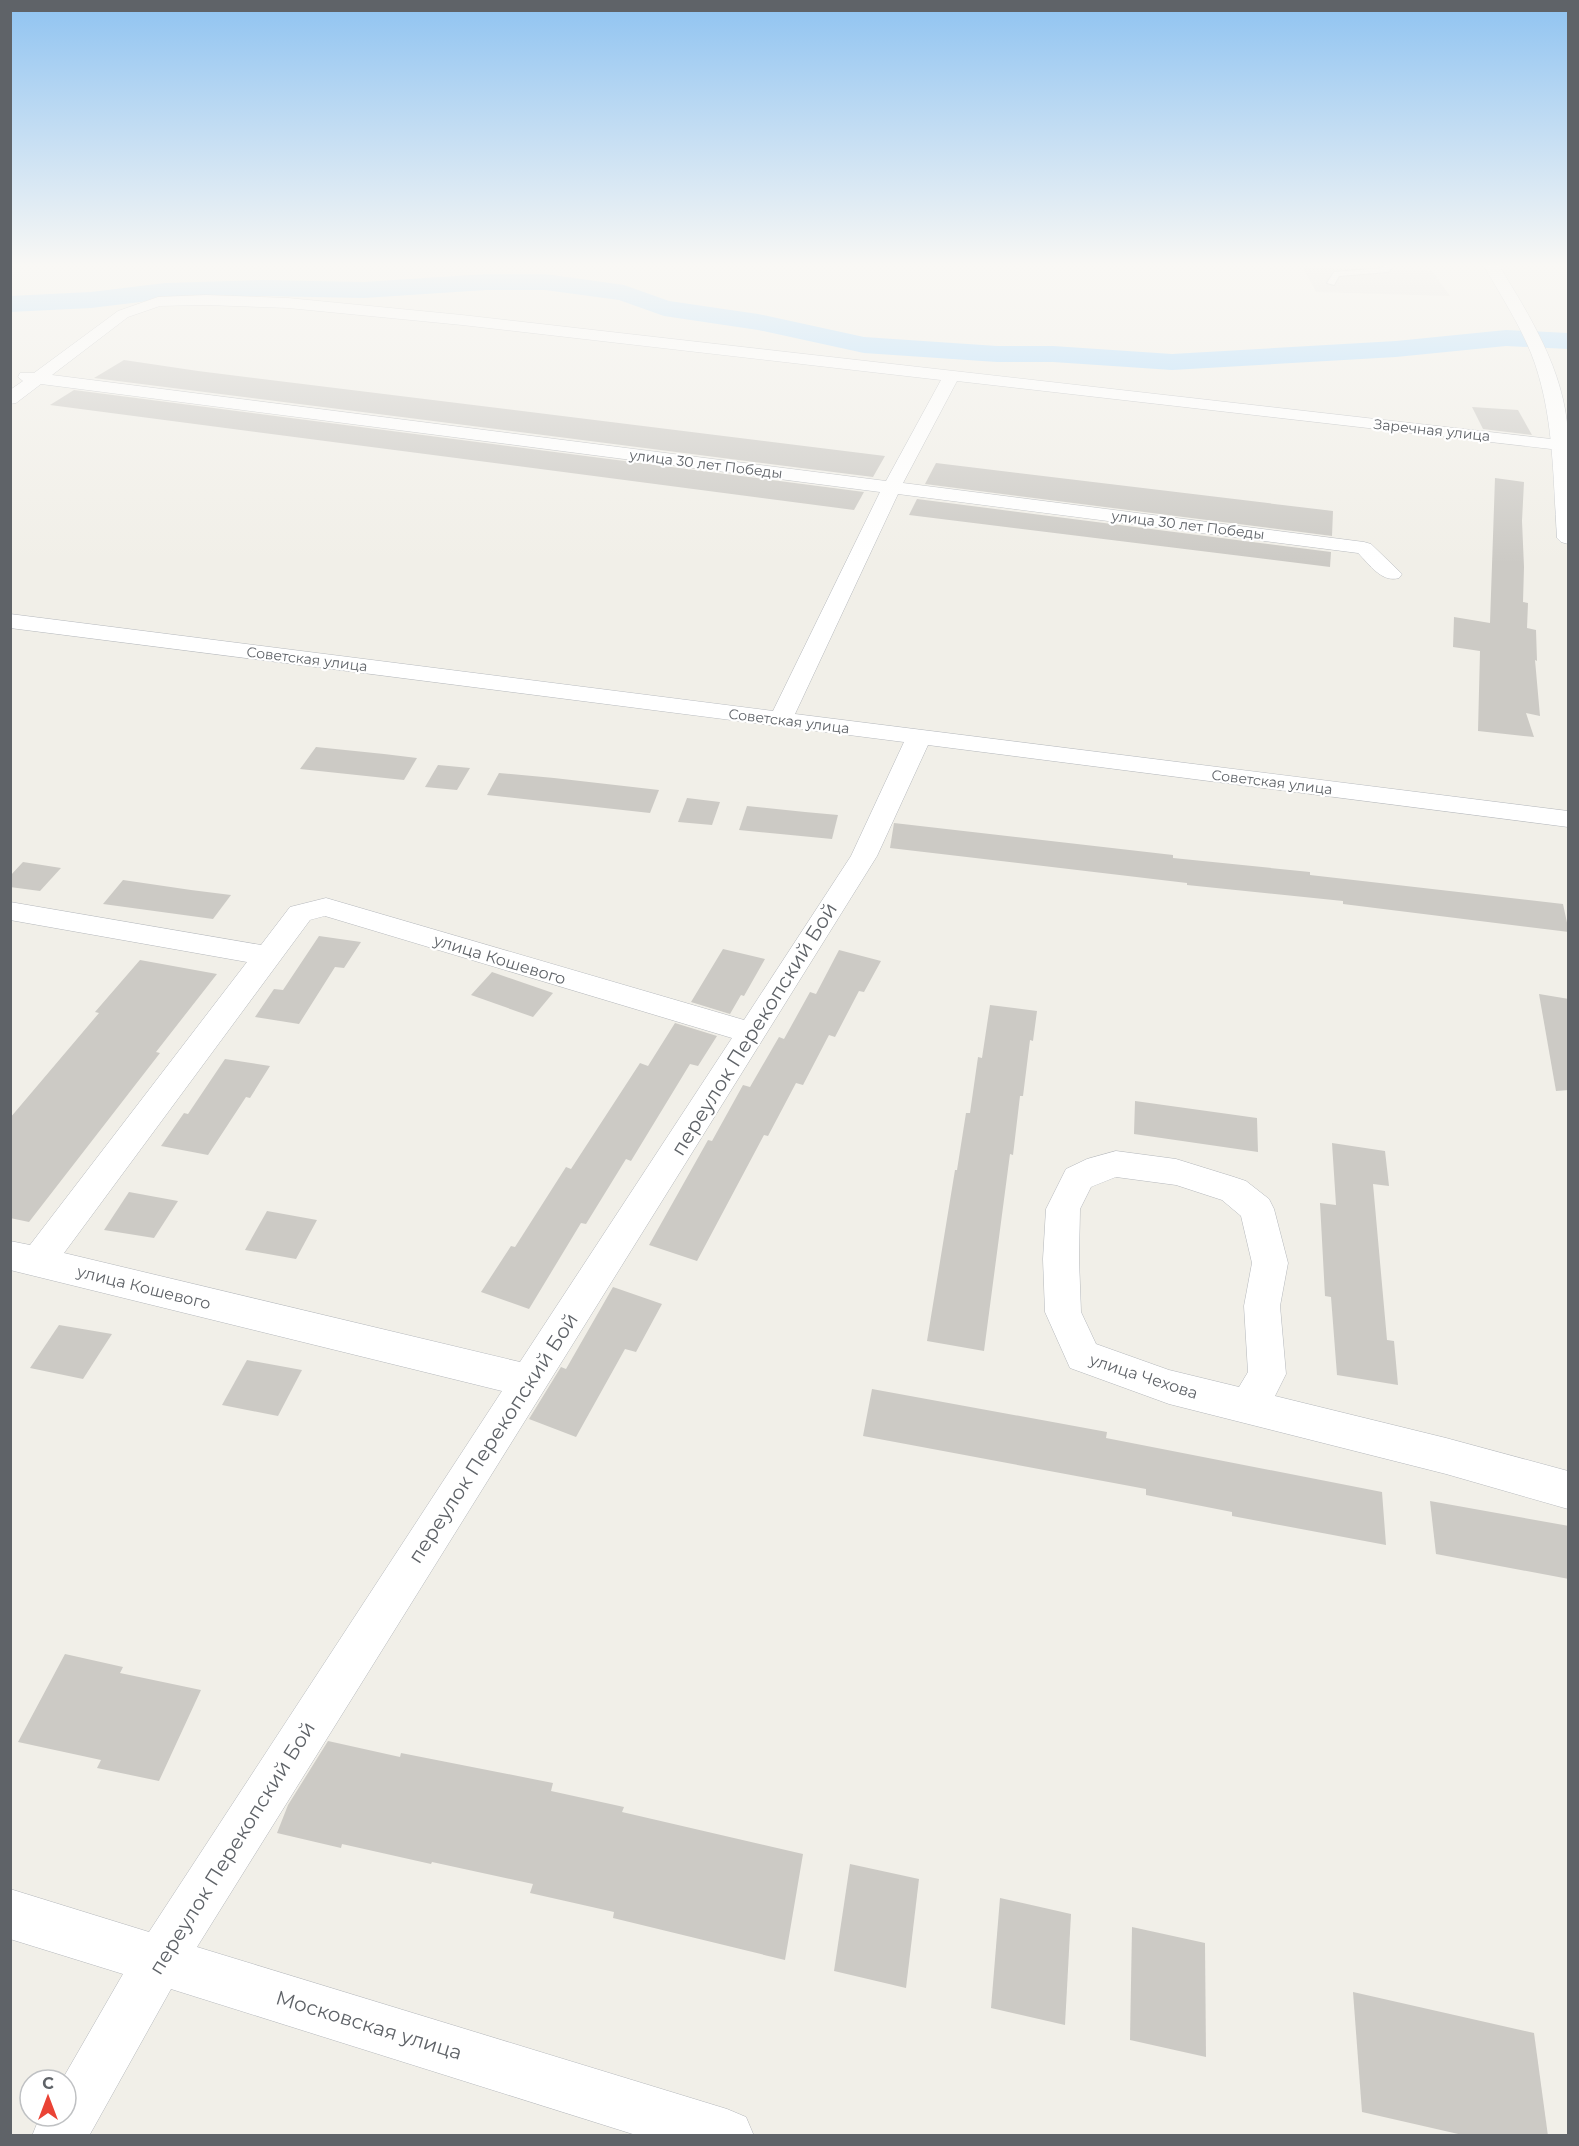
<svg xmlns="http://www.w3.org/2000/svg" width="1579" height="2146" font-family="Montserrat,sans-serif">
<rect width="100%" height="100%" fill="#f1efe8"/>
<polygon fill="#e0deda" points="1303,268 1432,271 1450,296 1316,292"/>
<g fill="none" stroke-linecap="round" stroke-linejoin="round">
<polygon fill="#aadaff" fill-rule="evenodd" points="486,274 545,274 624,285 669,301 758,314 864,337 997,346 1053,346 1172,354 1396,341 1506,330 1568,333 1568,349 1506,346 1396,357 1172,370 1053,362 997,362 864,353 758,330 664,316 619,300 545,290 486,290 364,298 262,296 165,299 91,308 10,312 10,296 91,292 165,283 262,280 364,282"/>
</g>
<g fill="#cccac5">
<polygon points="124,360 198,371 885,456 873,477 94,378"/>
<polygon points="74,390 864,492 854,510 50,405"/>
<polygon points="1472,407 1518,410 1532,435 1483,429"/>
<polygon points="936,463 1333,511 1332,536 925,484"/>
<polygon points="1495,478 1524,482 1522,521 1524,567 1523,602 1528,603 1527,628 1536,630 1537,661 1535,660 1540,716 1526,713 1534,737 1478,731 1480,651 1453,647 1454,617 1490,623"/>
<polygon points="917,499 1331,552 1330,567 909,515"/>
<polygon points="316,747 384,754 417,758 404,780 300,769"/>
<polygon points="438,765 470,768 457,790 425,787"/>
<polygon points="499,773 554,778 659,790 650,813 487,795"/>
<polygon points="687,798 720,802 712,825 678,822"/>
<polygon points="747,806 805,812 838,815 832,839 739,830"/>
<polygon points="894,823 1173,855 1173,858 1310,872 1310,875 1563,904 1569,932 1343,904 1343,901 1187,885 1187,883 890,848"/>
<polygon points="23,862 61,868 40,891 10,887 10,876"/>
<polygon points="123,880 191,890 231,895 213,919 103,904"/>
<polygon points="319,936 361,942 344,968 335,967 299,1024 255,1017 274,989 283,990"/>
<polygon points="723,949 765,959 744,996 741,995 730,1014 691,1002"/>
<polygon points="839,950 881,961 864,992 859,991 835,1037 829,1035 803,1085 796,1083 768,1136 764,1135 697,1261 649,1245 708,1140 712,1141 743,1085 750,1087 779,1037 784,1039 810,992 816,994"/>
<polygon points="140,960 217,974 156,1052 160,1053 29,1222 10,1218 10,1118 99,1013 95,1012"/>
<polygon points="492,972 553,993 533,1017 471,995"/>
<polygon points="1539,994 1569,999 1569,1090 1556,1091"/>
<polygon points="990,1005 1037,1011 1033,1041 1030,1040 1023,1096 1020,1096 1013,1155 1010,1154 984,1351 927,1341 955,1170 957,1170 966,1113 970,1113 978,1057 982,1058"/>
<polygon points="675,1023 717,1036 698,1066 690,1064 631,1161 626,1159 586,1224 581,1223 529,1309 481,1292 511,1246 515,1247 566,1167 571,1169 640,1063 648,1066"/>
<polygon points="225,1059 270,1066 250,1098 246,1097 208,1155 161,1146 184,1113 188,1114"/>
<polygon points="1135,1101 1257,1118 1258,1152 1134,1134"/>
<polygon points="1332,1143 1385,1151 1389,1186 1373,1184 1387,1340 1394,1341 1398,1385 1337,1375 1331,1297 1325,1296 1320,1203 1336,1205"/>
<polygon points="129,1192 178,1201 154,1238 104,1230"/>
<polygon points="267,1211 317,1220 296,1259 245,1250"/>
<polygon points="613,1287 662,1304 636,1352 625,1349 576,1437 529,1419 561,1367 566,1369"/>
<polygon points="59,1325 112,1334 83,1379 30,1368"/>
<polygon points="247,1360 302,1370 278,1416 222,1405"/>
<polygon points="872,1389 1107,1432 1106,1438 1382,1492 1386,1545 1232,1516 1232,1512 1146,1495 1146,1489 863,1436"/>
<polygon points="1430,1501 1569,1526 1569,1579 1436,1554"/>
<polygon points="65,1654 123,1667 120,1673 201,1690 159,1781 97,1768 101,1760 18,1742"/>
<polygon points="328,1741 400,1757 401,1753 553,1783 551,1791 624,1807 622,1812 803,1854 785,1960 613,1918 614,1912 530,1893 533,1884 432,1862 431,1864 342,1844 341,1848 277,1833 288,1805"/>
<polygon points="850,1864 919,1879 906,1988 834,1971"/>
<polygon points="1000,1898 1071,1914 1065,2025 991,2008"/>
<polygon points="1132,1927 1205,1943 1206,2057 1130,2040"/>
<polygon points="1353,1992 1534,2033 1548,2136 1467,2136 1362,2112"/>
</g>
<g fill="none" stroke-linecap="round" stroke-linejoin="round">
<g stroke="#b5b8bc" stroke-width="2">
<polygon id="lane" points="1387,264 1395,264 1388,272 1339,276 1334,285 1327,283 1334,272 1383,268"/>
</g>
<g stroke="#b5b8bc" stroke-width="1">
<g id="street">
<path d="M 206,295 L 288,298 L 462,315 L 1560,440 L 1568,444 L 1566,449 L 1560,450 L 957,381 L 903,483 L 1364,542 L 1371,544 L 1402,574 L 1399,578 C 1382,583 1370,565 1358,553 L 898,494 L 795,714 L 1568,811 L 1568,827 L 928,745 L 877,856 L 197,1947 L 727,2109 L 746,2117 L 754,2136 L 639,2136 L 171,1989 L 89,2136 L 32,2136 L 40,2116 L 66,2116 L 66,2080 L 62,2080 L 123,1974 L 10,1939 L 10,1889 L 149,1932 L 502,1391 L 10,1270 L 10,1241 L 30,1245 L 247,962 L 10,920 L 10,902 L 261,945 L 290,907 L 326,898 L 744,1020 L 851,856 L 904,742 L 10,628 L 10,614 L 773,711 L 880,492 L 41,384 L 16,403 L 10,404 L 10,390 L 23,381 L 18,377 L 20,373 L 34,373 L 118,311 L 158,297 ZM 206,305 L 288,308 L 462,325 L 941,380 L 886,481 L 52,375 L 128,317 L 160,306 ZM 325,916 L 732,1038 L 520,1362 L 64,1253 L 310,920 Z"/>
<path d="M 1116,1151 L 1176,1159 L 1234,1177 L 1246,1181 L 1269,1199 L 1274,1209 L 1288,1263 L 1280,1306 L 1286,1374 L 1275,1396 L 1446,1438 L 1568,1471 L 1568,1509 L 1446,1474 L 1169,1404 L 1070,1368 L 1045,1312 L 1043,1259 L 1046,1209 L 1066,1169 L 1087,1159 ZM 1116,1177 L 1176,1185 L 1222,1200 L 1241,1216 L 1252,1263 L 1244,1306 L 1248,1372 L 1239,1387 L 1169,1370 L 1096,1344 L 1081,1312 L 1079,1259 L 1080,1209 L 1091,1187 Z"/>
</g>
</g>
<g stroke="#b6babf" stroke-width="1">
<path id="secondary" d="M 1483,264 L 1498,264 C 1530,316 1564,370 1568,433 C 1571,470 1568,507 1568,544 L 1561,542 L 1557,538 C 1553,476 1554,411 1531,353 C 1518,321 1499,293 1483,264 Z"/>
</g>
<use href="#lane" fill="#fff" fill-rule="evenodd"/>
<use href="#street" fill="#fff" fill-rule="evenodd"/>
<use href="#secondary" fill="#fff" fill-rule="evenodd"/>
</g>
<linearGradient id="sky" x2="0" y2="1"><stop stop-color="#8fc3f1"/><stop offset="0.47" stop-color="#f9f8f5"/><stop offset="1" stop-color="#f9f8f5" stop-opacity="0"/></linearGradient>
<rect width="1579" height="564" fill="url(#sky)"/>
<g text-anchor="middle" stroke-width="4.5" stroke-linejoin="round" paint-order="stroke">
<g font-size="14" fill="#5f6368" stroke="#fff">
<text transform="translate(1432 430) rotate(6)" y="5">Заречная улица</text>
<text transform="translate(706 464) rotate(7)" y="5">улица 30 лет Победы</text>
<text transform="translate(1188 525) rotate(7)" y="5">улица 30 лет Победы</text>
<text transform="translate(307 659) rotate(7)" y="5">Советская улица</text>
<text transform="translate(789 721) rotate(7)" y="5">Советская улица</text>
<text transform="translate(1272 782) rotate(7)" y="5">Советская улица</text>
</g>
<g font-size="16" fill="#5f6368" stroke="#fff">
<text transform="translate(500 959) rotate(17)" y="6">улица Кошевого</text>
<text transform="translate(144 1287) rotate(14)" y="6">улица Кошевого</text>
<text transform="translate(1144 1376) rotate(18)" y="6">улица Чехова</text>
</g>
<g font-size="20" fill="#5f6368" stroke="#fff">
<text transform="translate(754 1029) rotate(-58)" y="7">переулок Перекопский Бой</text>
<text transform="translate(493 1438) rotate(-57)" y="7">переулок Перекопский Бой</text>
<text transform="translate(232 1848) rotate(-58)" y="7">переулок Перекопский Бой</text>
<text transform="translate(369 2025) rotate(17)" y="7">Московская улица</text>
</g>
</g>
<rect width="1579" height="2146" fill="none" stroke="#5f6368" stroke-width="24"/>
<g transform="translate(48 2098)"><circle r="28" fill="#ffffff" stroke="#bfc1c3" stroke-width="1.5"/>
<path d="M0-4.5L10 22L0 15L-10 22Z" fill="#ea4335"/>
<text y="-9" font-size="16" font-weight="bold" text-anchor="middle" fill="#5f6368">С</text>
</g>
</svg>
